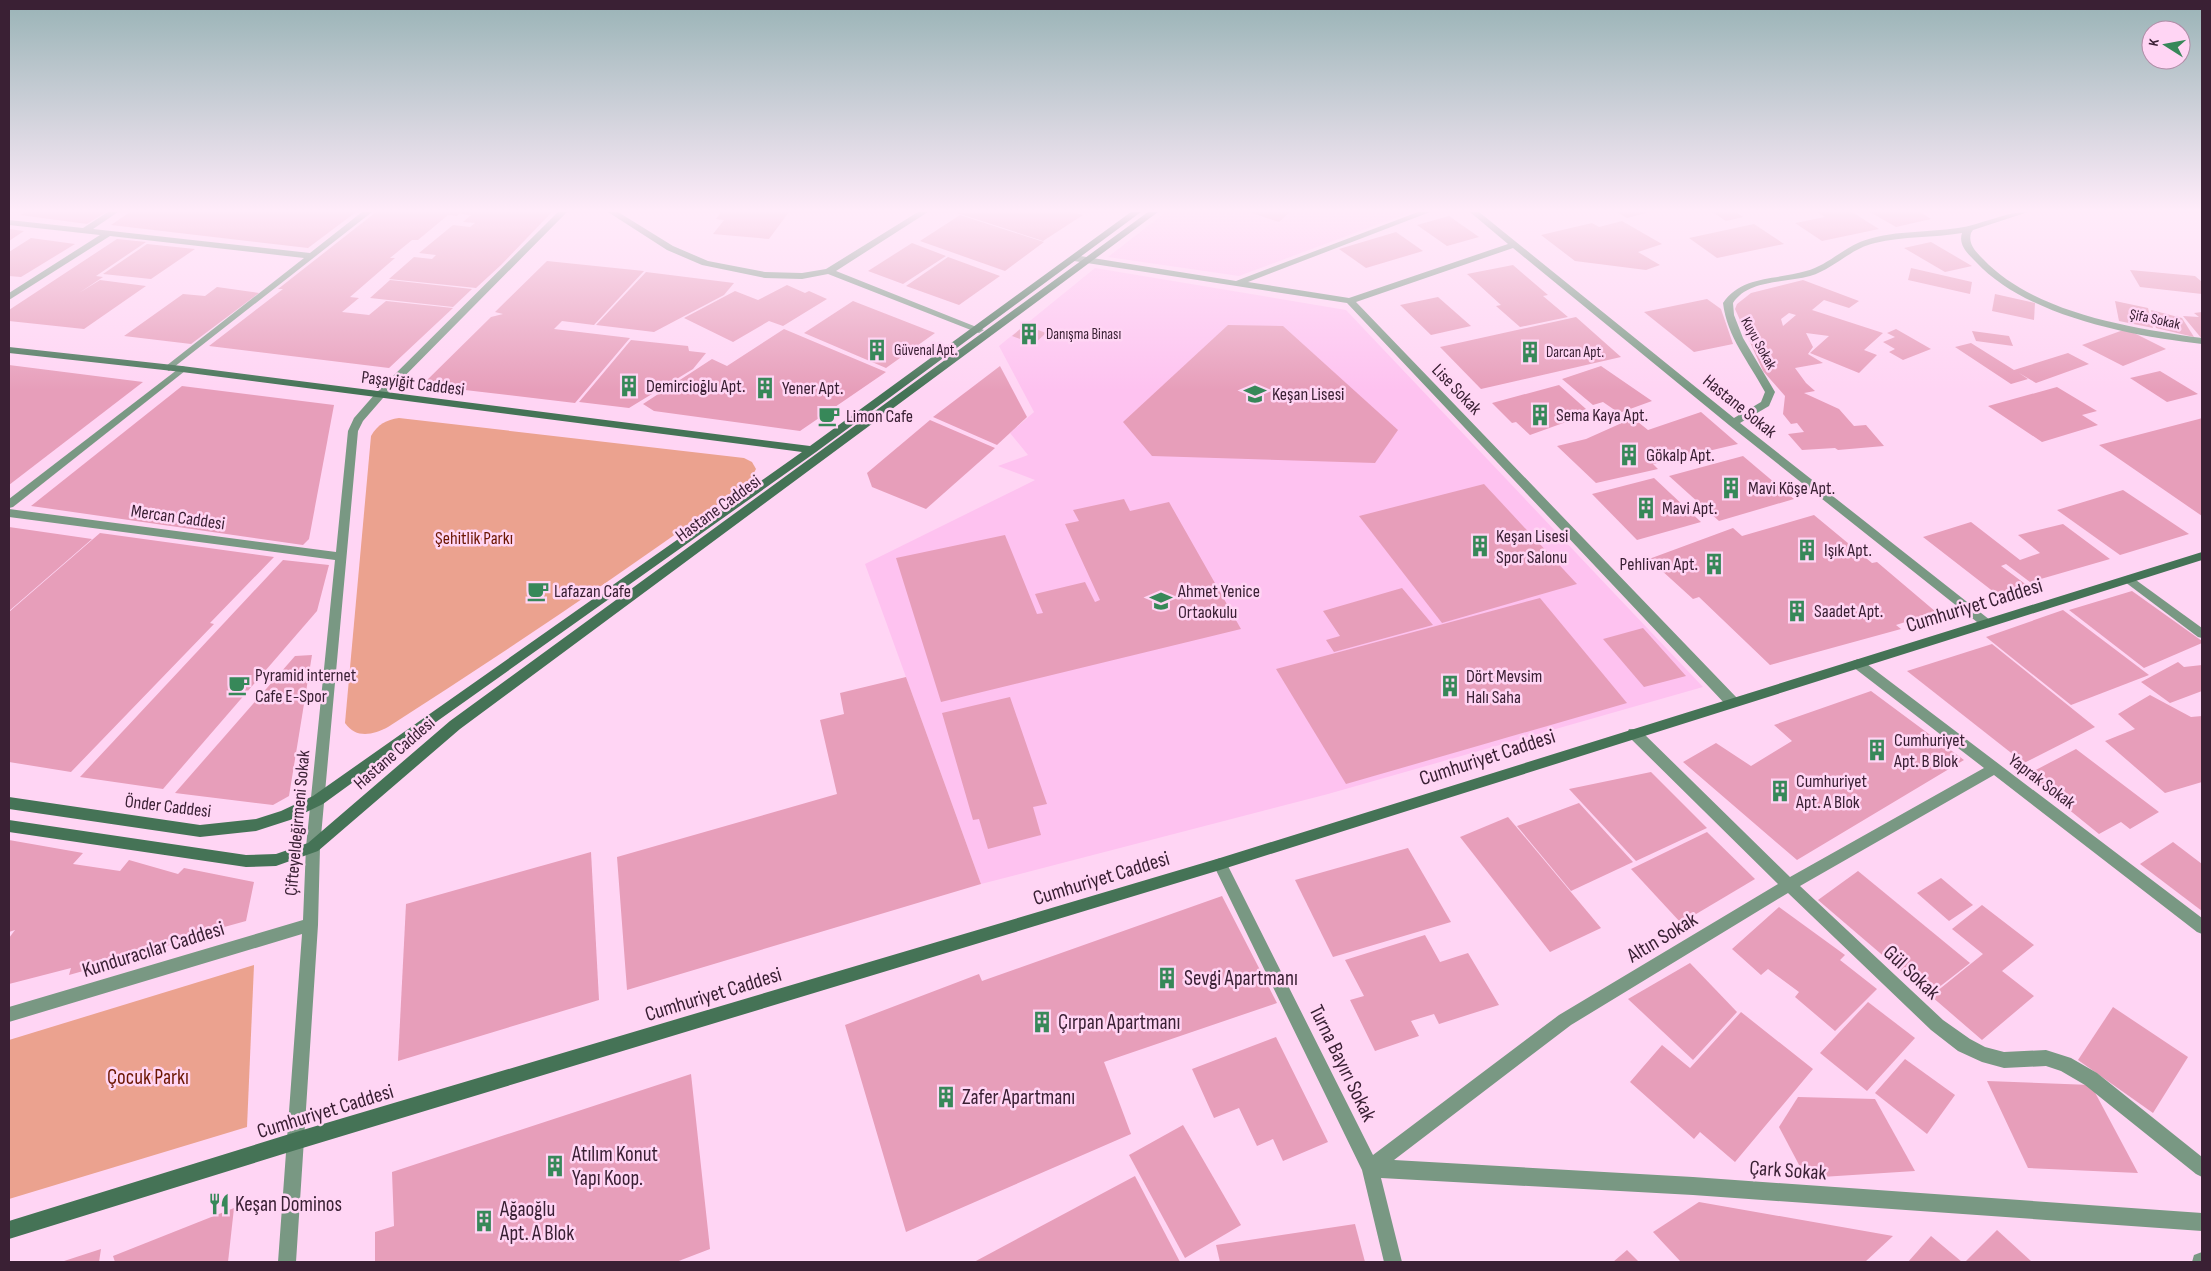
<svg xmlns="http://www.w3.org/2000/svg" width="2211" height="1271" font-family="'Sofia Sans Condensed',sans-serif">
<rect width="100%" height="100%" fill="#ffd5f4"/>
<g fill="#fec2f0">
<polygon points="1166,212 1411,212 1239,276 1108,257"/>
<polygon points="1095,268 1346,310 1703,687 1328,794 981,884 865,564 1035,480 998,466 1028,455 1010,433 1034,412 999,346"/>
</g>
<g fill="#eba28f">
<path d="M 399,418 L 744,458 L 752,462 L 756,469 L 749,482 C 631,567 510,649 388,727 C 373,735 356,739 345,723 L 371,436 C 378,424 386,420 399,418 Z"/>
<polygon points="254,965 247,1127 9,1199 9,1040"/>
</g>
<g fill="#e79eba" fill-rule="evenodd">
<polygon points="26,212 106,212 87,224 20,215"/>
<polygon points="130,212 356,212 308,248 111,225"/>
<polygon points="376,212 461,212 457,216 448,215 418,240 412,240 390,258 395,258 350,297 359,298 342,312 369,315 386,301 453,308 389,368 209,346 283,289 278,289"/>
<polygon points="463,212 552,212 501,265 476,288 389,279 414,257 432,259 436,255 419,253 453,225 470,227 475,223 463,222 471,215 461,214"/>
<polygon points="721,212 789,212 769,239 713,234 724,220 716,219"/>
<polygon points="1072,212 1083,215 1043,241 957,213"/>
<polygon points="1249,212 1290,212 1279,222"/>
<polygon points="1617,212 1646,212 1646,213 1627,218"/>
<polygon points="1712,212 1736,212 1743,217 1726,221"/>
<polygon points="1817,212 1852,212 1879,229 1822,241 1795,223 1825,217"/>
<polygon points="1870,212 1920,212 1931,219 1896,227"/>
<polygon points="960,215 1044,242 1005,271 920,241"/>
<polygon points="1449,216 1479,237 1447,246 1417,225"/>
<polygon points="1622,221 1662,244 1638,252 1660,265 1646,270 1575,261 1541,235 1592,223 1599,227"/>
<polygon points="1754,224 1784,244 1717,258 1689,238"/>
<polygon points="9,229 24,231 9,241"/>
<polygon points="1396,232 1423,251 1366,268 1339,249"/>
<polygon points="31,238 75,244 21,277 9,276 9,252"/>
<polygon points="117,239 146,242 96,276 103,277 79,293 100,280 146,286 84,329 9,321 9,310"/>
<polygon points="1931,242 1972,266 1945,272 1904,248"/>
<polygon points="912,243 946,256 903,284 868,271"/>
<polygon points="147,244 195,249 151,279 103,274"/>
<polygon points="948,257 1000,276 959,305 906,286"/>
<polygon points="547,261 644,271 594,325 562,321 554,329 630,338 575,403 422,385 491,317 503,314 495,312"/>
<polygon points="1513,265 1548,295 1543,296 1568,317 1520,327 1496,306 1501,305 1467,274"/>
<polygon points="1911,268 1972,282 1970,294 1908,280"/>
<polygon points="2130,270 2195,276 2202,282 2202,294 2140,287"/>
<polygon points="646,272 734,283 724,295 654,332 596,325"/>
<polygon points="390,280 472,289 453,307 370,298"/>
<path d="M 1803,280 L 1859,301 L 1849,308 L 1824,300 L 1812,310 L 1883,333 L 1864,350 L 1877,355 L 1859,373 L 1810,353 L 1829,336 L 1806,333 L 1813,347 L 1808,354 L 1823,363 L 1795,368 L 1806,383 L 1815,391 L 1804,393 L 1839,409 L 1854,426 L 1866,425 L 1884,446 L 1838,450 L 1835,448 L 1802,450 L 1788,434 L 1804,432 L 1797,423 L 1791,424 L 1783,414 L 1785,396 L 1763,371 L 1735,309 L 1737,304 L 1751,293 ZM 1789,313 L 1796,315 L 1783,326 L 1781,319 Z"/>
<polygon points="787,285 805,293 809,291 827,299 783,326 769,321 733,342 684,318 735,291 758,300"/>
<polygon points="217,287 259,293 191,344 124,336 183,294 205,296"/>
<polygon points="1995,294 2035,303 2034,320 1992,311"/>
<polygon points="1438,297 1471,326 1431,335 1400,305"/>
<polygon points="1707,299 1721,309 1733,344 1694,352 1644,312"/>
<polygon points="853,301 935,333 886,368 804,333"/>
<polygon points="2115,301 2148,308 2153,328 2119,321"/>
<polygon points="2151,310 2182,318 2194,337 2156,328"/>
<polygon points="2202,312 2202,339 2183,316 2199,317 2194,313"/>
<polygon points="1576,317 1621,357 1481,389 1440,347"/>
<polygon points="1025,325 1046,333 1034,344 1012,336"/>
<polygon points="1228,325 1283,326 1398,430 1375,463 1152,456 1123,422"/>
<polygon points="784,329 886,372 800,431 654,411 643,404 712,359 727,366"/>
<polygon points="1896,329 1931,349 1903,360 1889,352 1895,349 1883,342 1895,337 1887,333"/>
<polygon points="2126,329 2166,349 2123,366 2082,345"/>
<polygon points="1972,331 2009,336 2013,346 1976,341"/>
<polygon points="631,340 688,346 689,351 706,353 693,369 629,408 579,402"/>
<polygon points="1971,343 2014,370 2068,353 2089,364 2036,383 2019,373 2028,379 2011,384 1955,347"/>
<polygon points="9,365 143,382 9,485"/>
<polygon points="1000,366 1027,417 997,445 933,417"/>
<polygon points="1601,366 1652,401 1619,413 1603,402 1593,405 1562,379"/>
<polygon points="2160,371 2198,394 2167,402 2130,378"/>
<polygon points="1559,385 1586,409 1566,422 1530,435 1516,422 1512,423 1492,403"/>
<polygon points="182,386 334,405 309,539 303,545 31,506"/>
<polygon points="2057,387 2097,411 2082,415 2098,425 2042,442 1988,406"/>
<polygon points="1701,412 1738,444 1653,464 1658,469 1596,483 1557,446 1586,439 1633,418 1648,430"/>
<polygon points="2202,418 2202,516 2099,445 2199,419"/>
<polygon points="930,420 995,448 926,509 872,487 867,473"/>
<polygon points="1743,456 1794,499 1719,521 1669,476"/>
<polygon points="1654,478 1701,522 1637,540 1592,494"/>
<polygon points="1484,484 1577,584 1442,623 1359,516"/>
<polygon points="2123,490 2189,534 2120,555 2057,510"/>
<polygon points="1124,499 1130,511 1169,502 1241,629 941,702 896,558 1005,535 1037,614 1043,613 1035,594 1085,582 1095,602 1100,600 1065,524 1079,521 1073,510"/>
<polygon points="1814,515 1872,563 1877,562 1936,612 1896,625 1901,629 1770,665 1699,597 1693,599 1649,559 1733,528 1742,536"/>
<polygon points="1971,522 2020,560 2040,553 2018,535 2063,524 2110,559 2030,582 2006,564 2001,566 2028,586 1999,596 1923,537"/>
<polygon points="9,527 92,539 9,611"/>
<polygon points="100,533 274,557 210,623 214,624 71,772 9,762 9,612"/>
<polygon points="283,560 329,565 317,611 163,789 80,777"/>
<polygon points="1402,588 1433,625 1334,652 1326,640 1340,636 1323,611"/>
<polygon points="2132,591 2202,641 2202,643 2144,668 2069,610"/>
<polygon points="1540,598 1627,703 1346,784 1276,669"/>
<polygon points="2063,610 2149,675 2071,705 1986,637"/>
<polygon points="1643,628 1686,676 1644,687 1603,639"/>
<polygon points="1992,644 2095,727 2024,763 1907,671"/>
<polygon points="312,655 289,796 273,805 175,793 295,656"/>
<polygon points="2178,662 2184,667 2202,665 2202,691 2170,703 2141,682"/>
<polygon points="906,677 981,884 627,990 617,857 837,794 820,720 844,714 840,693"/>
<polygon points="1871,691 1964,760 1797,860 1683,762 1716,743 1751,766 1792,741 1774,725"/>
<polygon points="2150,695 2191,717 2202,716 2202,782 2165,793 2105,741 2135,729 2118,714"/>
<polygon points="1010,697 1047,804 1033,807 1041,835 988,849 979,819 973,820 942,713"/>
<polygon points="2076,749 2159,812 2130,829 2121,822 2099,834 2026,775"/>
<polygon points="1651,772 1707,828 1636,861 1569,789"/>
<polygon points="1579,803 1633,862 1571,891 1517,826"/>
<polygon points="1508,817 1601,928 1550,952 1460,837"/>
<polygon points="1707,832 1755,879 1681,923 1631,869"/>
<polygon points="9,840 83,853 73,864 120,871 129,860 178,874 184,868 254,882 246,921 217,929 216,934 162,947 164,941 138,948 137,952 117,958 115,962 69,975 71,968 9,984 9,938 15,930 9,932"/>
<polygon points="2173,842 2202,864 2202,911 2140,864"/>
<polygon points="1408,848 1451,922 1333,957 1295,880"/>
<polygon points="591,852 599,1000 398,1061 406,904"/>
<polygon points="1858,871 1970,963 1929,995 1818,900"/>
<polygon points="1941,878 1973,905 1949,921 1917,893"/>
<polygon points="1222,896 1277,1003 1104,1062 1131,1134 906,1232 845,1025 979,974 982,981"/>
<polygon points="1982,905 2034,945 2002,971 2034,996 1982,1040 1931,996 1983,954 1952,929"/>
<polygon points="1779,907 1845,955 1840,960 1877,989 1835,1031 1795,997 1799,992 1768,969 1761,975 1732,949"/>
<polygon points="1425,935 1440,962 1468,953 1499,1005 1439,1024 1434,1014 1411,1021 1419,1036 1375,1051 1350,1000 1364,996 1345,960"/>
<polygon points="1690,963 1737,1012 1693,1060 1628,999"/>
<polygon points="1868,1002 1915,1038 1867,1091 1820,1053"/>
<polygon points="2113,1007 2188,1057 2153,1113 2078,1060"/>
<polygon points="1741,1012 1813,1069 1735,1162 1700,1132 1694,1139 1630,1082 1662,1045 1690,1068"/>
<polygon points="1276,1037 1328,1142 1283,1161 1273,1139 1257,1146 1239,1108 1214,1118 1192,1069"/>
<polygon points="1905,1059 1955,1095 1927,1134 1875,1093"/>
<polygon points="691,1074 710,1249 676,1262 375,1262 375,1232 394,1226 392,1172"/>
<polygon points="1987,1081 2091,1085 2138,1173 2028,1168"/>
<polygon points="1798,1097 1875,1099 1915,1171 1806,1178 1779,1127"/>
<polygon points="1183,1125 1241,1225 1185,1258 1129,1155"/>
<polygon points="1135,1176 1180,1262 974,1262"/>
<polygon points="1699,1202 1893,1236 1865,1262 1681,1262 1653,1232"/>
<polygon points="234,1208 228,1262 115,1262 113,1256"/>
<polygon points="1355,1224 1365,1262 1220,1262 1216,1245"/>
<polygon points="1997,1230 2032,1262 1965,1262"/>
<polygon points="1931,1236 1962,1262 1908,1262"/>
<polygon points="101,1249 99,1262 61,1262"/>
<polygon points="1627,1250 1639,1262 1613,1262"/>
</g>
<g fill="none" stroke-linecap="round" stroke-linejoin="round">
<g fill="#799883" fill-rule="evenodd">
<polygon points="108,212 118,212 93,229 310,253 362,212 372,212 169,371 164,368 166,366 304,258 110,236 9,300 9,293 100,235 9,225 9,220 83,228"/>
<polygon points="558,212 567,212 383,398 363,421 358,431 320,847 318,925 296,1262 278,1262 302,934 9,1022 9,1007 303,920 306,847 335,560 9,517 9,509 336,552 348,431 354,418 375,394"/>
<polygon points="608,212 618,212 673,246 708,261 765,272 802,273 826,269 918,212 928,212 836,271 984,330 979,333 976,332 828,274 802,279 765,278 702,265 667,250"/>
<path d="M 1418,212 L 1430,212 L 1248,282 L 1349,298 L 1508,244 L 1470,212 L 1479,212 L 1734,418 L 1761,402 L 1765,392 C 1749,362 1727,337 1723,303 C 1742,275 1777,280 1806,271 C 1826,266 1841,250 1860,242 C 1890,230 1926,233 1958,228 C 1981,225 2004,212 2028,212 L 1973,230 L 1971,233 C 1968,244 1975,251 1983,259 C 2034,313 2131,328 2202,338 L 2202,344 C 2131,336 2026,316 1976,262 C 1968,254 1958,245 1962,233 C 1933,238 1903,236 1875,243 C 1851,248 1834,269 1810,276 C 1786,283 1748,279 1733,303 L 1734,315 L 1743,338 L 1775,392 L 1769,406 L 1740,423 L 1990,620 L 1992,623 L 1990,626 L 1982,626 L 1729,425 L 1513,248 L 1356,302 L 1737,698 L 1739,702 L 1737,706 L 1727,706 L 1347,303 L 1074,261 L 1070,258 L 1074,255 L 1236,281 Z"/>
<polygon points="182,366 185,367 185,371 13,507 9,508 9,499"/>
<polygon points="2129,575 2202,628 2202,638 2198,637 2125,582 2123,579"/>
<polygon points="1858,659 1863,661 2202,918 2202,934 2197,932 1994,775 1800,886 1943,1020 1970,1039 1985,1047 2004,1052 2046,1050 2071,1058 2097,1073 2202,1157 2202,1177 2196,1174 2085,1085 2061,1071 2046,1066 2004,1068 1982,1062 1958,1051 1931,1030 1788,893 1571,1025 1394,1160 1693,1177 2202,1213 2202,1231 1693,1195 1381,1178 1402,1262 1384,1262 1362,1170 1213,864 1215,860 1220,858 1225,860 1373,1155 1559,1015 1778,884 1629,737 1627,733 1629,729 1639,729 1790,877 1984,768 1853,667 1852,664 1853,661"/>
<polygon points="2202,1252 2202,1262 2192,1262 2194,1255"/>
</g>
<g fill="#457356" fill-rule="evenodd">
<polygon points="1131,212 1141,212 816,452 436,722 323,804 290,820 256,831 200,837 9,809 9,797 200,825 256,819 281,811 313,796 802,452 182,372 9,353 9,347 182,366 810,446"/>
<polygon points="1148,212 1158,212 460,729 318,851 276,866 246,867 9,832 9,820 246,855 276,854 308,843 450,721"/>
<polygon points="2202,552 2202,560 1220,870 296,1150 9,1239 9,1221 296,1132 1220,858"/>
</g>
</g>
<linearGradient id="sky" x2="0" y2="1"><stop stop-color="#99b3b6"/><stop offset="0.54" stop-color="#ffecfa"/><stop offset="1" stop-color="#ffecfa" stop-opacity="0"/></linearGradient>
<rect width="2211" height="390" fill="url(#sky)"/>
<defs>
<g id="building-bare" transform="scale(1.725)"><path d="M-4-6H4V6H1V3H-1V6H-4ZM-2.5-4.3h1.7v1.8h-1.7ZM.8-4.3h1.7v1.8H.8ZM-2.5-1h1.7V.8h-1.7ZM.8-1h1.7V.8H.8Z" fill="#378859" stroke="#ffd5f4" stroke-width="2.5" paint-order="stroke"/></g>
<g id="school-bare" transform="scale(1.725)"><path d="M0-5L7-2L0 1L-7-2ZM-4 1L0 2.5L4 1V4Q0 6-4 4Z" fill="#378859" stroke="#ffd5f4" stroke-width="2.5" paint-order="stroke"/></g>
<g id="cafe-bare" transform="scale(1.725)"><path d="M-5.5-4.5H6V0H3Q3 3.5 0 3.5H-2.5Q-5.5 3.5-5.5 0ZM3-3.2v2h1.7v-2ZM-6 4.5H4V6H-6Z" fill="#378859" stroke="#ffd5f4" stroke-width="2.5" paint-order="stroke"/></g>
<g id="restaurant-bare" transform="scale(1.725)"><path d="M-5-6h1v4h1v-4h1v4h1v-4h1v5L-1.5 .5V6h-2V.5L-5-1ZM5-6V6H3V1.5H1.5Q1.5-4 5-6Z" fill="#378859" stroke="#ffd5f4" stroke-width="2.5" paint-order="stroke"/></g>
</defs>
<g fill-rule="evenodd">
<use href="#building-bare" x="1029" y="334"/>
<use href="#building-bare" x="877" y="350"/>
<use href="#building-bare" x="1530" y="352"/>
<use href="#building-bare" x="629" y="386"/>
<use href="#building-bare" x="765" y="388"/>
<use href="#school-bare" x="1255" y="394"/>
<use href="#building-bare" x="1540" y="415"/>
<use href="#cafe-bare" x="829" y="416"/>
<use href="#building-bare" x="1629" y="455"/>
<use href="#building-bare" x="1731" y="488"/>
<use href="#building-bare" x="1646" y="508"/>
<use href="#building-bare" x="1480" y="546"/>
<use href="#building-bare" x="1807" y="550"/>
<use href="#building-bare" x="1714" y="564"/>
<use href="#cafe-bare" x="538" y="591"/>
<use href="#school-bare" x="1161" y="601"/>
<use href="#building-bare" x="1797" y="611"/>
<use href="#cafe-bare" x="239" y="685"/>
<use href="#building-bare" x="1450" y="686"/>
<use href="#building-bare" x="1877" y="750"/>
<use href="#building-bare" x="1780" y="791"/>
<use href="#building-bare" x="1167" y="978"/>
<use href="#building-bare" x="1042" y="1022"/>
<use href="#building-bare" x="946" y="1097"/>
<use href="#building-bare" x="555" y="1166"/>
<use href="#restaurant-bare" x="219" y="1204"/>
<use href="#building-bare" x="484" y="1221"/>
</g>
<g text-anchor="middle" stroke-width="5" stroke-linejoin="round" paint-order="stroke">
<g font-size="15" fill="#3a2034" stroke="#ffd5f4">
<text transform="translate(2155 319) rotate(12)" y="5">Şifa Sokak</text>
<text transform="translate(1759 343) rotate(61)" y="5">Kuyu Sokak</text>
</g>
<g font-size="15" fill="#3a2034" stroke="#ffd5f4" text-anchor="start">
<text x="1046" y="339">Danışma Binası</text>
<text x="894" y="355">Güvenal Apt.</text>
<text x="1546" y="357">Darcan Apt.</text>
</g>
<g font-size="18" fill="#3a2034" stroke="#ffd5f4">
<text transform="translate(413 383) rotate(7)" y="6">Paşayiğit Caddesi</text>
<text transform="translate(1457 389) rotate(46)" y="6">Lise Sokak</text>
<text transform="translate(1740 406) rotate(39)" y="6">Hastane Sokak</text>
<text transform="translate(718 508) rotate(-36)" y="6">Hastane Caddesi</text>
<text transform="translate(178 517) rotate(8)" y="6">Mercan Caddesi</text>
<text transform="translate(394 753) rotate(-41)" y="6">Hastane Caddesi</text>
<text transform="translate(2042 781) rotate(37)" y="6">Yaprak Sokak</text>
<text transform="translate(168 806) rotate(7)" y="6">Önder Caddesi</text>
<text transform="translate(297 823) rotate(-85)" y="6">Çifteyeldeğirmeni Sokak</text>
</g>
<g font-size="18" fill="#3a2034" stroke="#ffd5f4" text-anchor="start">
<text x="646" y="392">Demircioğlu Apt.</text>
<text x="782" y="394">Yener Apt.</text>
<text x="1272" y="400">Keşan Lisesi</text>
<text x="1556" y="421">Sema Kaya Apt.</text>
<text x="846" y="422">Limon Cafe</text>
<text x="1646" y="461">Gökalp Apt.</text>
<text x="1748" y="494">Mavi Köşe Apt.</text>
<text x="1662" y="514">Mavi Apt.</text>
<text x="1496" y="542">Keşan Lisesi<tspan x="1496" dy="21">Spor Salonu</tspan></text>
<text x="1824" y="556">Işık Apt.</text>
<text x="1698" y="570" text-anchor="end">Pehlivan Apt.</text>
<text x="554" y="597">Lafazan Cafe</text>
<text x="1178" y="597">Ahmet Yenice<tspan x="1178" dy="21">Ortaokulu</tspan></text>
<text x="1814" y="617">Saadet Apt.</text>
<text x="255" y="681">Pyramid internet<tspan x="255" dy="21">Cafe E-Spor</tspan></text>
<text x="1466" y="682">Dört Mevsim<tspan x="1466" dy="21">Halı Saha</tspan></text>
<text x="1894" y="746">Cumhuriyet<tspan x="1894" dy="21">Apt. B Blok</tspan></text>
<text x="1796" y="787">Cumhuriyet<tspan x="1796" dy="21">Apt. A Blok</tspan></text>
</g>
<g font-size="18" fill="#6b1500" stroke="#ffd5f4">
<text x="474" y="544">Şehitlik Parkı</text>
</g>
<g font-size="21" fill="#3a2034" stroke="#ffd5f4">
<text transform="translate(1974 605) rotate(-17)" y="7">Cumhuriyet Caddesi</text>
<text transform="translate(1487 757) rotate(-18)" y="7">Cumhuriyet Caddesi</text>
<text transform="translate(1101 878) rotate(-17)" y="7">Cumhuriyet Caddesi</text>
<text transform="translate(1662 937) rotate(-31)" y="7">Altın Sokak</text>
<text transform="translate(153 949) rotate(-17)" y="7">Kunduracılar Caddesi</text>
<text transform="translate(1912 972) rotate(43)" y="7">Gül Sokak</text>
<text transform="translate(713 994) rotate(-17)" y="7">Cumhuriyet Caddesi</text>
<text transform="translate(1343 1063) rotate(64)" y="7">Turna Bayırı Sokak</text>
<text transform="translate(325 1111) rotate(-17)" y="7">Cumhuriyet Caddesi</text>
<text transform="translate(1788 1170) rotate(4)" y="7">Çark Sokak</text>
</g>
<g font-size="21" fill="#3a2034" stroke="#ffd5f4" text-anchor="start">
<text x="1184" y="985">Sevgi Apartmanı</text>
<text x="1058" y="1029">Çırpan Apartmanı</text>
<text x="962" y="1104">Zafer Apartmanı</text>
<text x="572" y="1161">Atılım Konut<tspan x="572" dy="24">Yapı Koop.</tspan></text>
<text x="235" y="1211">Keşan Dominos</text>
<text x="500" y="1216">Ağaoğlu<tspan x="500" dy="24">Apt. A Blok</tspan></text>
</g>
<g font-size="21" fill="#6b1500" stroke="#ffd5f4">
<text x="148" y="1084">Çocuk Parkı</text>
</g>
</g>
<rect width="2211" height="1271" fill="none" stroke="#3a2034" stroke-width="20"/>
<g transform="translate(2166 45) rotate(281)"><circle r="24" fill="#ffd5f4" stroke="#b08da7"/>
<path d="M0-4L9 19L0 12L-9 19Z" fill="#378859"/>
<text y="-8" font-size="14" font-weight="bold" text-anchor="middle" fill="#3a2034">K</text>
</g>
</svg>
